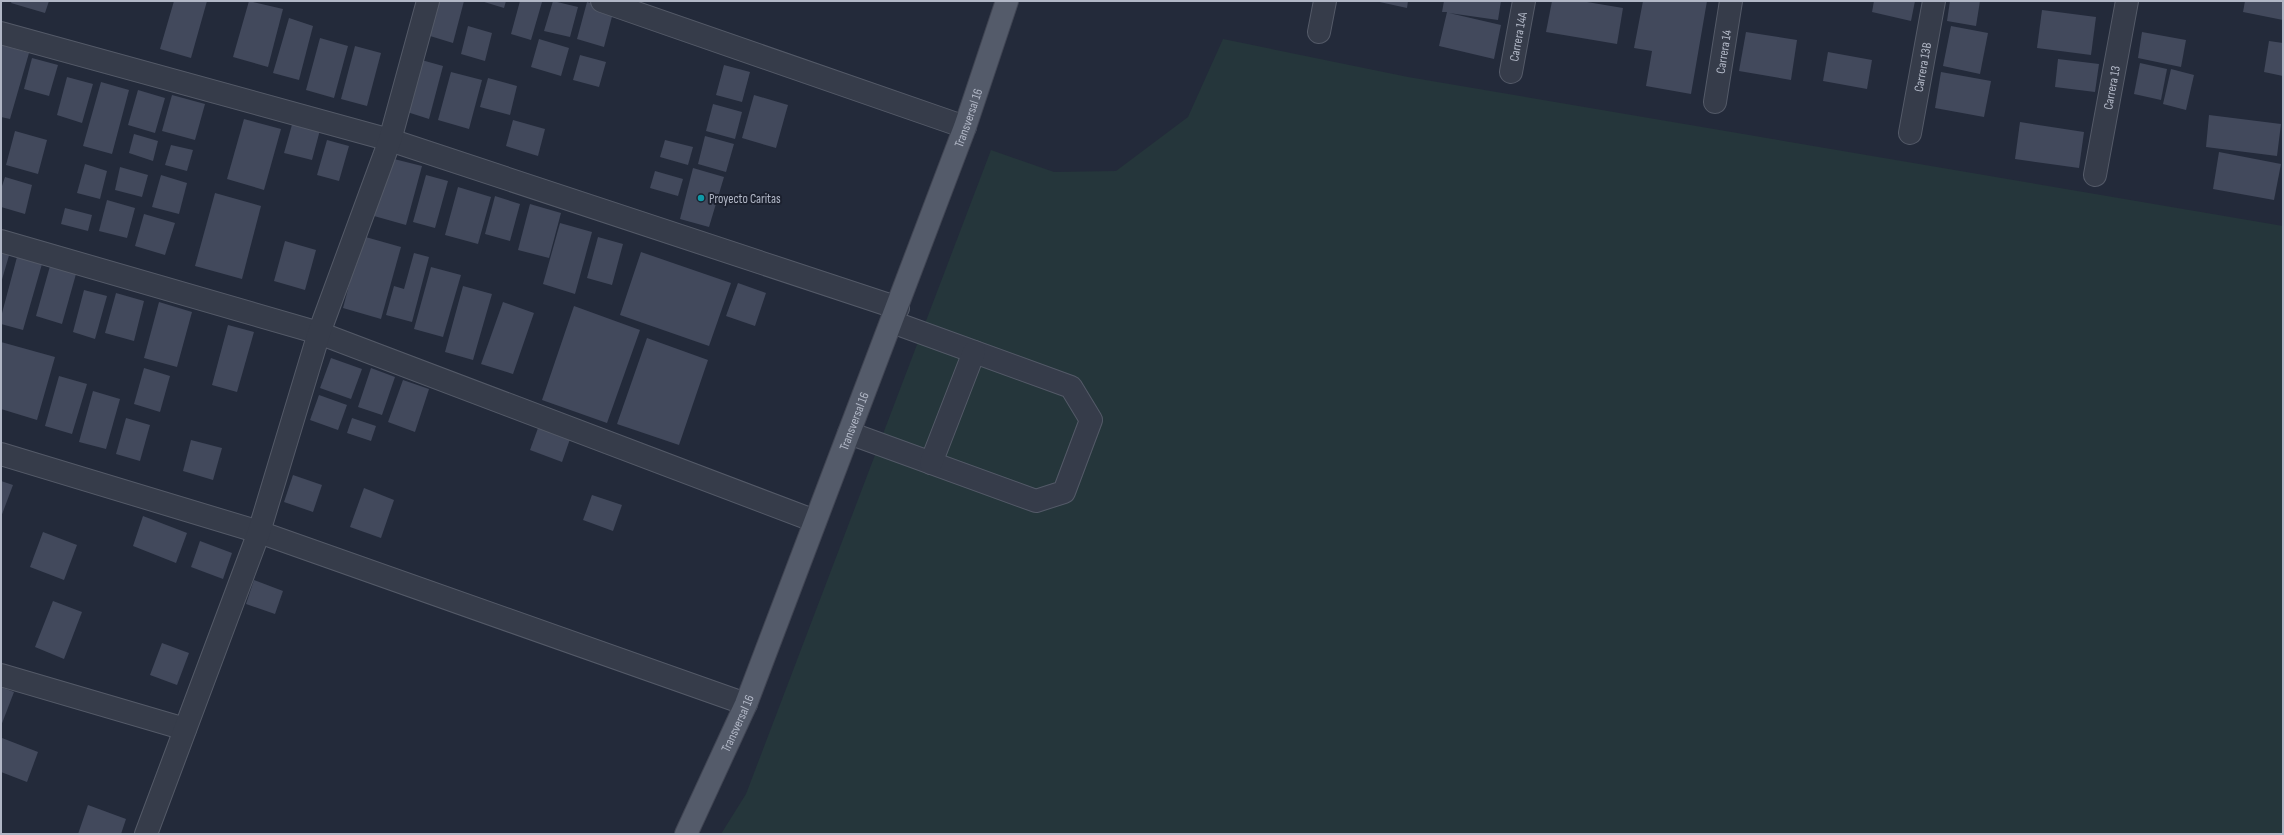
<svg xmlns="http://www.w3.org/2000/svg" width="2284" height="835" font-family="'Sofia Sans Condensed',sans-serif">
<rect width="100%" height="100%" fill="#232a3a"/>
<polygon fill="#25363b" points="1223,39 1408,77 2283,226 2283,834 721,834 746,794 991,150 1054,172 1116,171 1188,117"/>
<g fill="#42495c">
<polygon points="12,1 49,1 45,13 11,3"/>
<polygon points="174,1 207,1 191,58 160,49"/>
<polygon points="249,1 283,9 268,67 233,57"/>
<polygon points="439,1 464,1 453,43 430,36"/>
<polygon points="481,1 506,1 504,8"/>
<polygon points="520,1 542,2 531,40 511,34"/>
<polygon points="553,1 578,7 570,37 544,31"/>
<polygon points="1375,1 1408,1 1407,8"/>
<polygon points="1444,1 1501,1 1498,20 1449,13 1501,25 1494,59 1439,46 1447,12 1442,12"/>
<polygon points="1552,1 1581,1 1623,8 1617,44 1546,32"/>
<polygon points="1643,1 1707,1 1691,94 1646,86 1652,51 1634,48"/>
<polygon points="1874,1 1915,1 1911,21 1872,12"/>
<polygon points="1950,1 1980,1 1976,26 1947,21"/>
<polygon points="2245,1 2283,1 2283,20 2243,12"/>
<polygon points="587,2 614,9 604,47 577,39"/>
<polygon points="2042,10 2096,17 2091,55 2037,48"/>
<polygon points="289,18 313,26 299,80 273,73"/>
<polygon points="468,26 492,33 485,61 461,54"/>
<polygon points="1951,26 1988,33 1980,74 1943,66"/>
<polygon points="1746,32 1797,40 1791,80 1739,71"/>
<polygon points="2142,32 2186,40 2181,67 2138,58"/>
<polygon points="320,38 348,46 334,98 306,90"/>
<polygon points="539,39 569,48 561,76 531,67"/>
<polygon points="2269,41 2283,43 2283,76 2264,72"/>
<polygon points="1,45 29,53 10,119 1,117"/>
<polygon points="355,46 381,53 367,106 341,99"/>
<polygon points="1828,52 1872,60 1867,89 1823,81"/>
<polygon points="580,55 606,62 599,87 573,80"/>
<polygon points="32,58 58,65 49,96 24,89"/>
<polygon points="418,59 443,66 429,119 404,111"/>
<polygon points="2058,59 2099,64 2095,92 2055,87"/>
<polygon points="2140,63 2167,69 2161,100 2134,94"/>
<polygon points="724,65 750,72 742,102 716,95"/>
<polygon points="2171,69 2194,75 2186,110 2163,104"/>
<polygon points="451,72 482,80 469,129 438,120"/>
<polygon points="1941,72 1991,81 1984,117 1935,108"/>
<polygon points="67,77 93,84 82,123 57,115"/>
<polygon points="488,78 517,86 510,115 480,107"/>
<polygon points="101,82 129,90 112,154 83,146"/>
<polygon points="138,90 165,98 155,133 128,125"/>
<polygon points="172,95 205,104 195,140 162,131"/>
<polygon points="754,95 788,105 776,148 742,138"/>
<polygon points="713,104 742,112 735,139 706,131"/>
<polygon points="2209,115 2281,124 2277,156 2206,147"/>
<polygon points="244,119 281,129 264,190 227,179"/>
<polygon points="513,120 545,129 538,156 506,146"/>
<polygon points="293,121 320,130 312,160 284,153"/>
<polygon points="2020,122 2084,132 2079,168 2015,159"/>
<polygon points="15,131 47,140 38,174 6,165"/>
<polygon points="134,134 158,141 153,161 129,153"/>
<polygon points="705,136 734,144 726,172 698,164"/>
<polygon points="327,140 349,146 339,181 317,175"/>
<polygon points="665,140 693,147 688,165 660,157"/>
<polygon points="171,145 193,150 187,171 165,165"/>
<polygon points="2219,152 2281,164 2274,200 2213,189"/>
<polygon points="390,158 422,166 406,225 374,216"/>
<polygon points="85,164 107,171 100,199 77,193"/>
<polygon points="120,167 148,175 142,197 115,190"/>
<polygon points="693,168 724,177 709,227 680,219"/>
<polygon points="655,171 683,179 678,196 650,188"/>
<polygon points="161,175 187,183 179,214 152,207"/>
<polygon points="426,175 448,181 435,228 413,222"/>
<polygon points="5,177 32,185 25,214 1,207 1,189"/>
<polygon points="458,187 491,197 478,244 445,235"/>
<polygon points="215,193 261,206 242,279 195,266"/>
<polygon points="495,196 520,204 510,241 485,234"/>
<polygon points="107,200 135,208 127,238 99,231"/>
<polygon points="530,204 561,213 549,258 518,250"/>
<polygon points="65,208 92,215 88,231 61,224"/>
<polygon points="144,214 175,223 165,255 135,246"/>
<polygon points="560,223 592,232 575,294 543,284"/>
<polygon points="362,236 401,247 381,319 343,308"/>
<polygon points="598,237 623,244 612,285 587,278"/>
<polygon points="285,241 316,250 305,290 274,281"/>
<polygon points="1,250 10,252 1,283"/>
<polygon points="641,252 731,283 709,346 620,315"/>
<polygon points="414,253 429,257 412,322 386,315 394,286 404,289"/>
<polygon points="17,257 42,264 23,330 1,324 1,317"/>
<polygon points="50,266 76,274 62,324 36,316"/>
<polygon points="431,267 461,275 443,337 414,329"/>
<polygon points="738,283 766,293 755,326 726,316"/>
<polygon points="463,286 492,294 473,360 445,352"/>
<polygon points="84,290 107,296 95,339 73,332"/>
<polygon points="116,293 144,301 134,341 105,333"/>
<polygon points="159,302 192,312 177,367 144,358"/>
<polygon points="503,302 534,313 513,374 481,364"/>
<polygon points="574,306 640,330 607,423 542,400"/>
<polygon points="228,325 254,332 237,392 212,385"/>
<polygon points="647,338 708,360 679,445 617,424"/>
<polygon points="1,342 55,357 37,420 1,409"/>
<polygon points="331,358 362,369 351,399 320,388"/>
<polygon points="144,368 170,376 160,412 134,404"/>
<polygon points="371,368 395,377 382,415 358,407"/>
<polygon points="59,376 87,384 72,434 45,426"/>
<polygon points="403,380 429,389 415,432 388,422"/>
<polygon points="93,391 120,399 106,449 79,442"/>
<polygon points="319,395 347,405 338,430 310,420"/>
<polygon points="126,418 150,425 140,461 116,454"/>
<polygon points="352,418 376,426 371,441 347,433"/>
<polygon points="538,428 570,439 562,462 530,450"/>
<polygon points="191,440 222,448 213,480 183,471"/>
<polygon points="293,475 322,485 313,512 284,502"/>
<polygon points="1,481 13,485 1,517"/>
<polygon points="364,488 394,500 381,538 350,527"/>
<polygon points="592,495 622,505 613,531 583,520"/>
<polygon points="143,516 187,533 176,563 133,546"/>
<polygon points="43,532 77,545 64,580 30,567"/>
<polygon points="200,541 232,553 223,579 191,567"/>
<polygon points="254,580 283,591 275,614 246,604"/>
<polygon points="53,601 82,612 64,659 35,647"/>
<polygon points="162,643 189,653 177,685 150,675"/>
<polygon points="1,687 14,692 1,726"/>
<polygon points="2,738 38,752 27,782 1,772"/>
<polygon points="88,805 126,819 121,834 78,834"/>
</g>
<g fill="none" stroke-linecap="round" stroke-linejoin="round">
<g stroke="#545a68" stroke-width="24">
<g id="minor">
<polyline points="602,1 965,127"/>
<polyline points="1319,32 1325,1"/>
<polyline points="1,33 390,140 898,308"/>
<path id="s1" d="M 1511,72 L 1524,1"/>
<path id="s2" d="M 1715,102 L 1731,1"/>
<path id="s3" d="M 1910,133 L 1934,1"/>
<path id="s4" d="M 2095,175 L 2127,1"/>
<polyline points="1,241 319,333 815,521"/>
<polyline points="849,433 1036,501 1064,492 1091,420 1071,387 892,322"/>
<polyline points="1,454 259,532 746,704"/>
<polyline points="931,463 974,352"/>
<polyline points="1,675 185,729"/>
<polyline points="146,834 259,532 319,333 390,140 428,1"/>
</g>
</g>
<g stroke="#404553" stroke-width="24">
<g id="major">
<path id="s5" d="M 686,834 L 746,704 L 965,127 L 1007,1"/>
</g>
</g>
<use href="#minor" stroke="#363c4a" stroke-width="22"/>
<use href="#major" stroke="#545b6a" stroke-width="22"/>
</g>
<circle fill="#0f9aa8" stroke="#1c212f" stroke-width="1.5" cx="701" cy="198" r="4"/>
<g text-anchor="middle" stroke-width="4" stroke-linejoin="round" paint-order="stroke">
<g font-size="13" fill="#b1b7c6" stroke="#1c212f">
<text dy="5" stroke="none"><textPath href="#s1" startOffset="36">Carrera 14A</textPath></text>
<text dy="5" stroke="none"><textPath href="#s2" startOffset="51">Carrera 14</textPath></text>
<text dy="5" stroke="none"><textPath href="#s3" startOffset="67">Carrera 13B</textPath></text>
<text dy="5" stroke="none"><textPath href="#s4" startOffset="89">Carrera 13</textPath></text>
<text dy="5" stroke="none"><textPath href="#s5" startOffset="770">Transversal 16</textPath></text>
<text dy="5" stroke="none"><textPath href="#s5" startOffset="446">Transversal 16</textPath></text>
<text dy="5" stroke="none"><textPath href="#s5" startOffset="122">Transversal 16</textPath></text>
</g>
<g font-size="13" fill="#b1b7c6" stroke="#1c212f" text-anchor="start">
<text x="709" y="203">Proyecto Caritas</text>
</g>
</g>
<rect width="2284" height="835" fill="none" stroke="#b1b7c6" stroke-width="4"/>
</svg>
